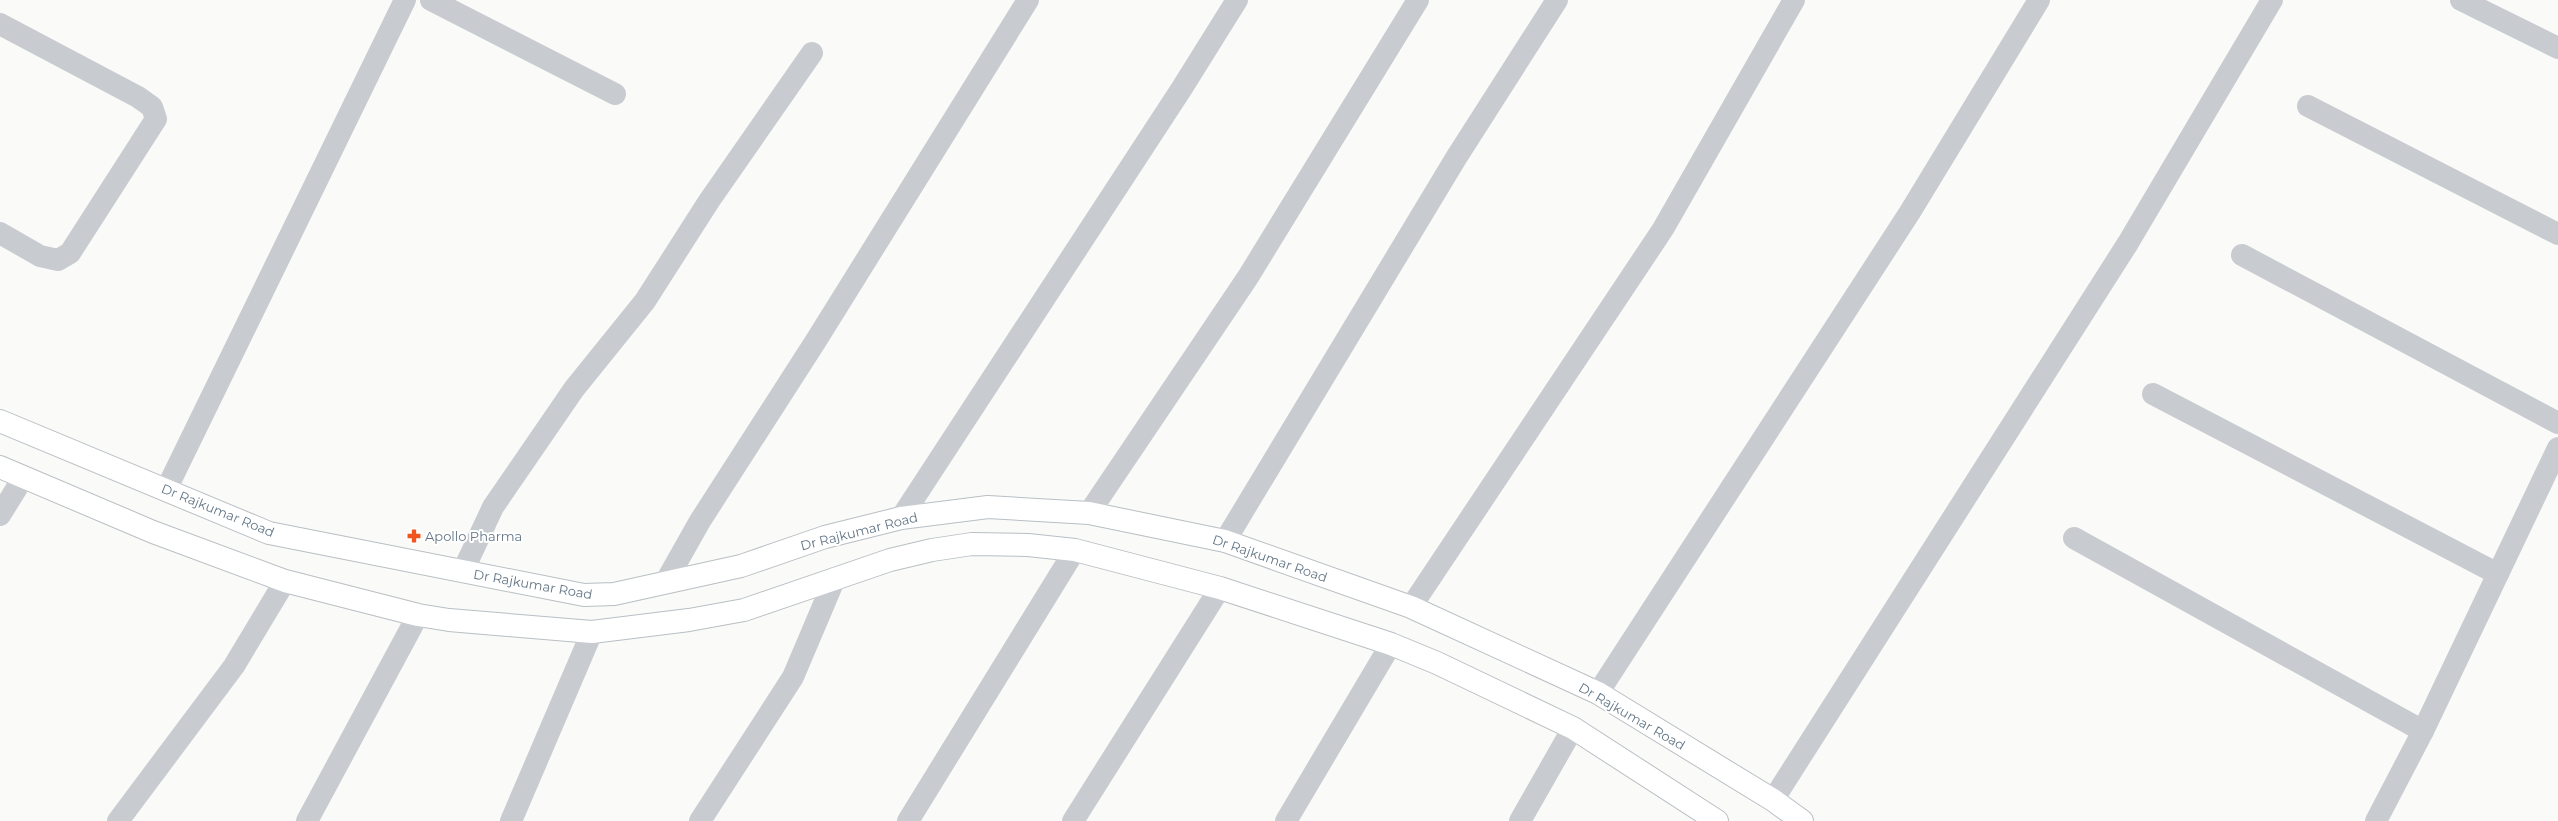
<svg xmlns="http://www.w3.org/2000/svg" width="2558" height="821" font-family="Montserrat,sans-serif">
<rect width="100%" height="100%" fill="#fafaf8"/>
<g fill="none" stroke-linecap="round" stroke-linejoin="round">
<g stroke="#b9bfc4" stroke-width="24">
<g id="secondary">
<polyline points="0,421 269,533 584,595 614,594 741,566 825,537 901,518 988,507 1089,513 1225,541 1411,607 1598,693 1773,800 1802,821"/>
<polyline points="0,467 153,532 285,581 418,615 449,620 592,632 689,620 744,610 890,560 932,550 972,544 1028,545 1075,550 1220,588 1391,644 1437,663 1573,728 1717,821"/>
</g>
</g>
<g stroke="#c8ccd0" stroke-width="22">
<polyline points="431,0 615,94"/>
<polyline points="2461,0 2558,48"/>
<polyline points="0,24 138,97 152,107 156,119 70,253 58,260 40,256 0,233"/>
<polyline points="2308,106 2558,234"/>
<polyline points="2242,255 2558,423"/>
<polyline points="2153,394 2498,574"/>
<polyline points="166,490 405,0"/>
<polyline points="1089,513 1248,277 1418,0"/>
<polyline points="0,515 23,478"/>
<polyline points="901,518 1182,88 1237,0"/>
<polyline points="2074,538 2423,731"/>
<polyline points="1225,541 1456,158 1557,0"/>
<polyline points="463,571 493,507 574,389 645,301 709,201 812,53"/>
<polyline points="665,583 700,521 817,339 1028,0"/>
<polyline points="1411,607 1663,229 1794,0"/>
<polyline points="1598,693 1910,212 2039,0"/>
<polyline points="1773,800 2128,243 2272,0"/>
<polyline points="118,821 234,666 285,581"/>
<polyline points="307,821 418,615"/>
<polyline points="511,821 592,632"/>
<polyline points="700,821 793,677 835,578"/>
<polyline points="908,821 1075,550"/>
<polyline points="1073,821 1220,588"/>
<polyline points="1286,821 1391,644"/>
<polyline points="1520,821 1573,728"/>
<polyline points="2376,821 2423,731 2558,448"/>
</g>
<use href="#secondary" stroke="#fff" stroke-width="22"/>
</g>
<defs>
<g id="pharmacy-bare" transform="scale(1.08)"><path d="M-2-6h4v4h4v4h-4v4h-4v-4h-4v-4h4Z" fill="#f2541f" stroke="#fff" stroke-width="2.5" paint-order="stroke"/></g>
</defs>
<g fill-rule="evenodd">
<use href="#pharmacy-bare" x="414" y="536"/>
</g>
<g text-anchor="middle" stroke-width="4" stroke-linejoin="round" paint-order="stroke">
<g font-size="13" fill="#627585" stroke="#fff">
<text transform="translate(218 510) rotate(22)" y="5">Dr Rajkumar Road</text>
<text transform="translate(859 531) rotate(-14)" y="5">Dr Rajkumar Road</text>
<text transform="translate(1270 558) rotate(19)" y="5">Dr Rajkumar Road</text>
<text transform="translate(533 584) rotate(10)" y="5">Dr Rajkumar Road</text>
<text transform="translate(1632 716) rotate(30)" y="5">Dr Rajkumar Road</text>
</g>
<g font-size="13" fill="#627585" stroke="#fff" text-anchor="start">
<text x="425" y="541">Apollo Pharma</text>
</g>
</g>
</svg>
